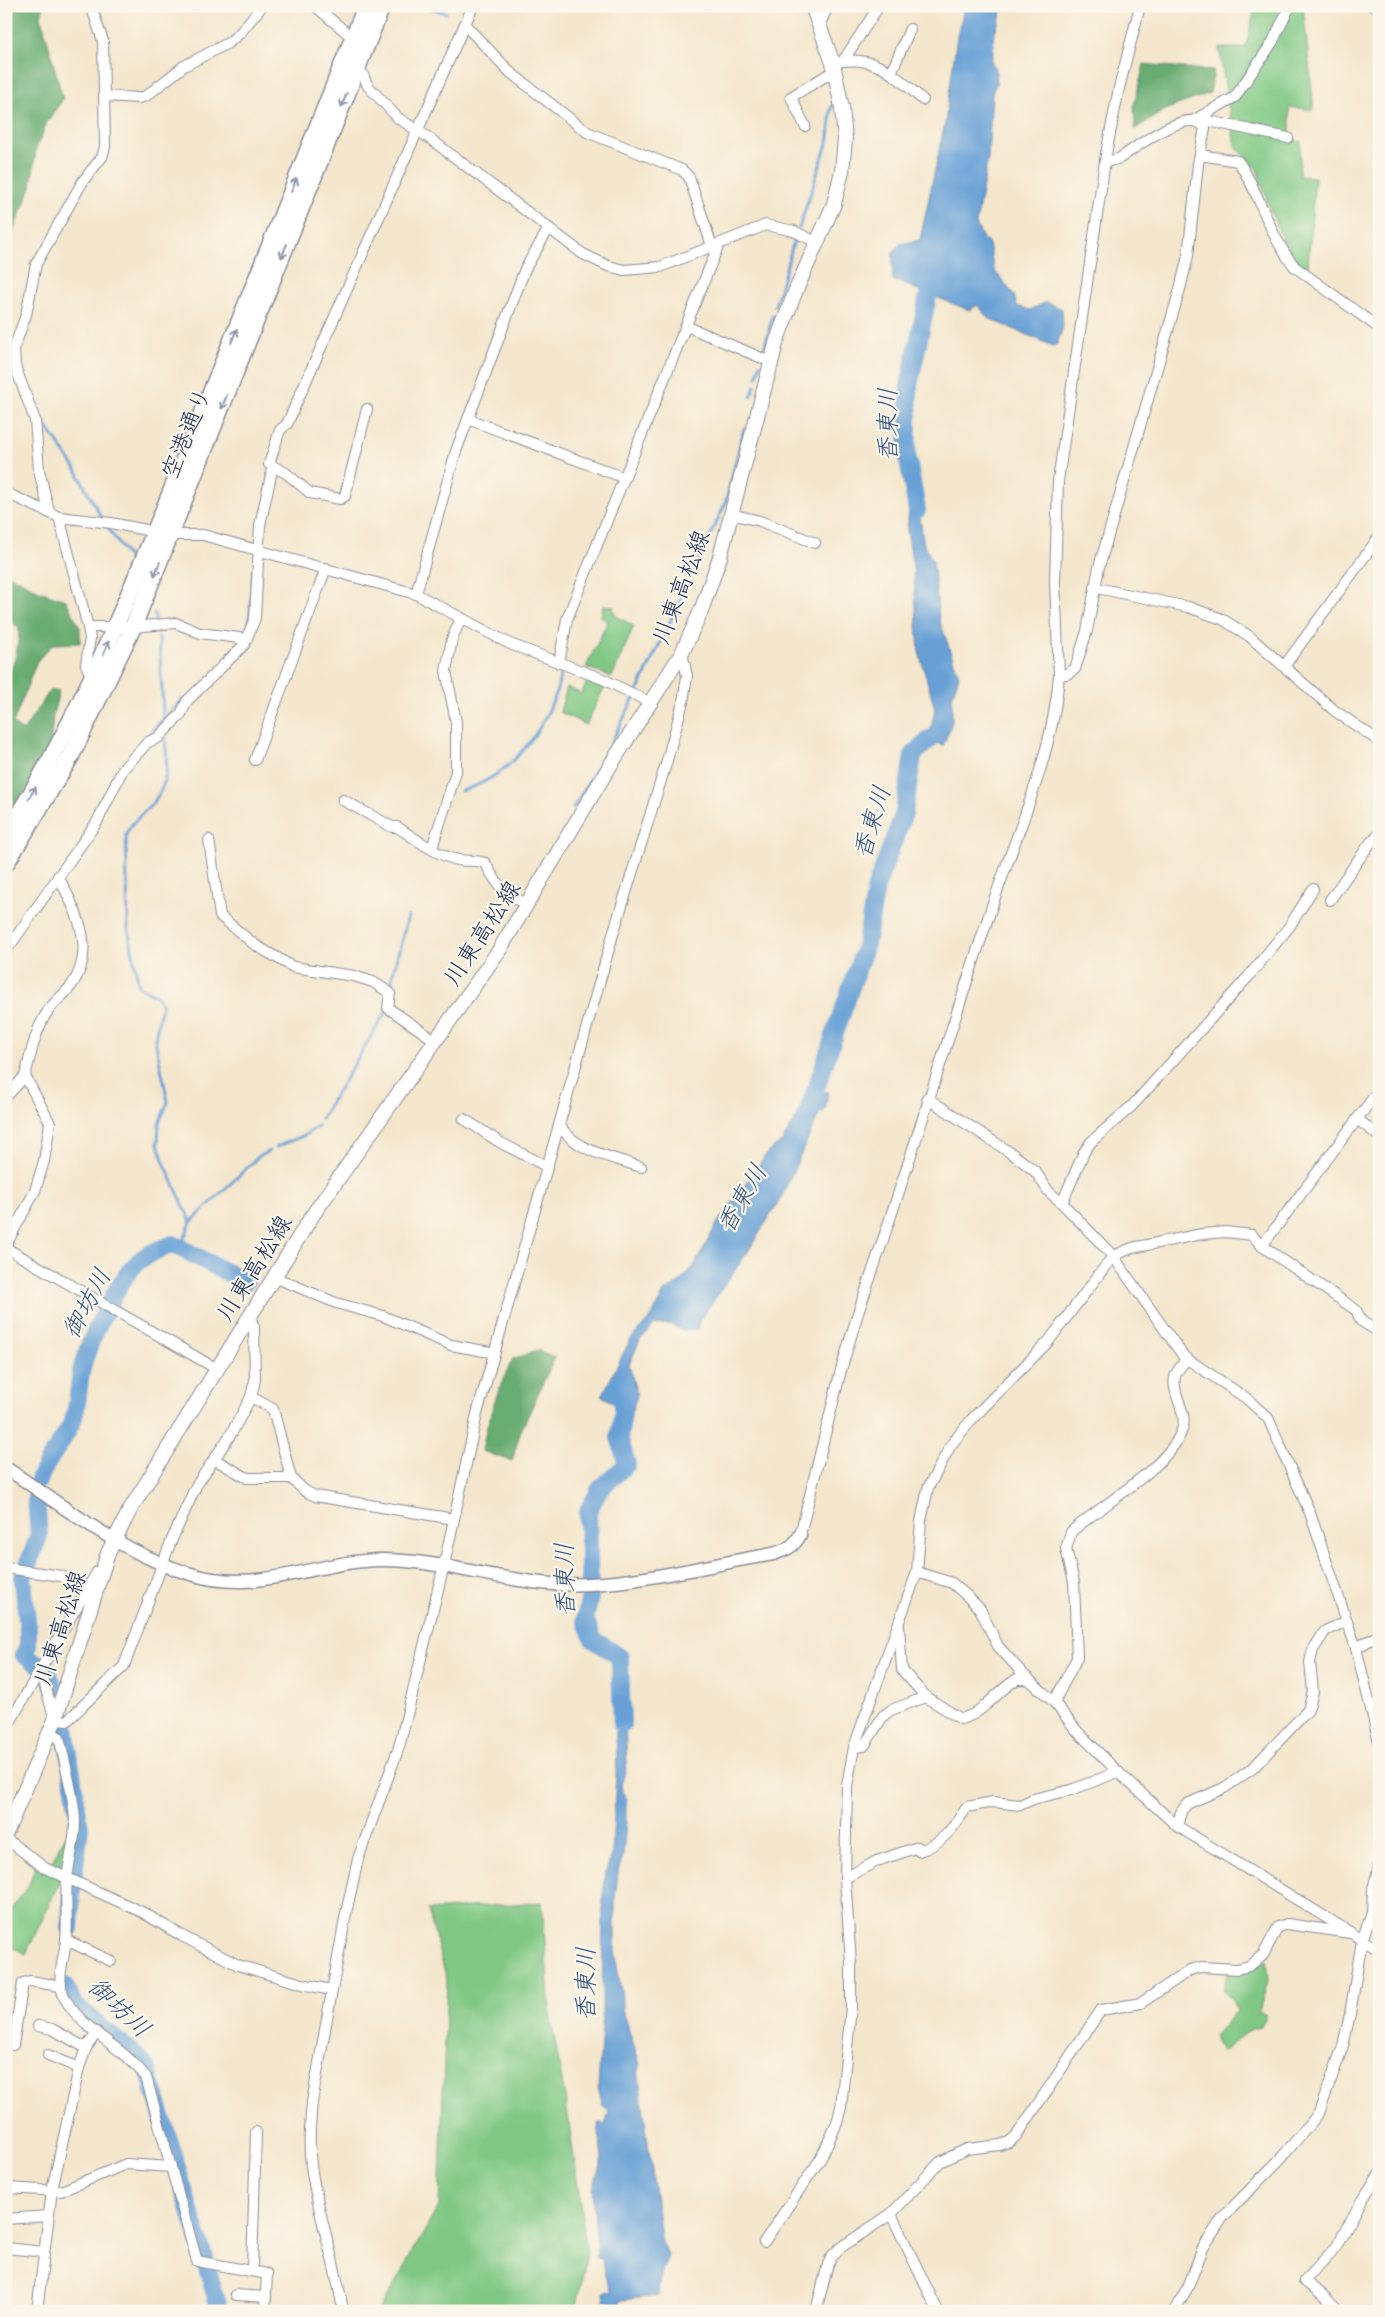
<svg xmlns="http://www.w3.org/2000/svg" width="1385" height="2317" font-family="Caveat,'Klee One',sans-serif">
<rect width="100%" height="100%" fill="#fbf7ec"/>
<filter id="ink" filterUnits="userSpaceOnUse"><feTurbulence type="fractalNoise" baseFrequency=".02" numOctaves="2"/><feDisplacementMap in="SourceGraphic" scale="10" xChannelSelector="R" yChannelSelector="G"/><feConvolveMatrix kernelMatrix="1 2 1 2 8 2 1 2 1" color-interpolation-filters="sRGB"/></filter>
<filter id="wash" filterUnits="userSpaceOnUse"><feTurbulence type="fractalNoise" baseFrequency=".0096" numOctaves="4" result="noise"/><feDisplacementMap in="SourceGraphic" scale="20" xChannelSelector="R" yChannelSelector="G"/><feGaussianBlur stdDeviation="1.12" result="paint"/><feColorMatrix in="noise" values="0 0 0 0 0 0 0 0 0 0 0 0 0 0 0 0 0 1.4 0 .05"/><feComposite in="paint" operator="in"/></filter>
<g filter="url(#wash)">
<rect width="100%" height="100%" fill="#f4e6cc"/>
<g fill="#7fc783" stroke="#4d7b70">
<polygon points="1256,6 1303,6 1314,110 1289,107 1291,141 1301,142 1299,176 1315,177 1308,267 1302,266 1289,253 1272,215 1257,169 1235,146 1219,48 1245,48"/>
<polygon points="603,605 613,606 615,615 634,626 612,677 586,667 608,621 601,617"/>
<polygon points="589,678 605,686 586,725 560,712 567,687 581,694"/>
<polygon points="71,1825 63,1874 49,1867"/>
<polygon points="36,1864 61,1879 26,1954 6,1944 6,1931 13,1907 28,1887"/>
<polygon points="542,1902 550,2012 568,2115 587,2253 576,2311 379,2311 439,2206 447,1980 428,1910"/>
<polygon points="1266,1959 1268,1981 1259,2011 1266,2015 1260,2027 1251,2029 1221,2053 1214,2036 1237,2011 1234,2002 1223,1990 1228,1971 1255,1966"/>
</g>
<g fill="#67ac71" stroke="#416e68">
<polygon points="6,6 43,6 41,17 63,99 47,122 36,149 31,187 6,248"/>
<polygon points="1144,64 1214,71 1210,93 1167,109 1135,129 1134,105"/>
<path d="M 6,573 L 39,591 L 66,600 L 80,628 L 80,643 L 53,644 L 37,661 L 13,724 L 23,731 L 51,689 L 59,691 L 53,715 L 50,747 L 6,826 L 6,682 C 15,663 19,647 19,627 L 6,619 Z"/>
<path d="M 537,1350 L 555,1357 L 520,1433 L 512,1461 L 482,1451 C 487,1419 498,1388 513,1359 Z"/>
</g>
<g fill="#67a0d5" stroke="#41689a">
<polygon points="965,6 1001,6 1002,11 993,38 994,46 991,61 997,72 996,84 992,93 988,158 976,224 983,239 989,244 994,270 1014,295 1017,306 1030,310 1046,302 1062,309 1063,327 1057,344 1053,346 988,318 978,305 969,310 893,280 893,253 900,244 920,240 945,123 957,36"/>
<polygon points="912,481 917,498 924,545 933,561 939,619 959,676 952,697 952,722 943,746 935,742 927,742 917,756 909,754 914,743 931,729 935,709 919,652 913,566 907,530"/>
<polygon points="828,1091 825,1110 819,1114 781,1198 747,1253 699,1321 698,1329 683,1331 671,1324 654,1325 640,1340 629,1364 637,1396 631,1413 602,1396 630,1340 652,1316 664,1292 679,1283 694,1266 718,1222 768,1152 782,1142 808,1098 818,1092 821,1095"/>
<path d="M 628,1699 L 625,1724 L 627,1764 L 621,1786 L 626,1798 L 626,1822 L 623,1856 L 618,1871 L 615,1898 L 615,1951 L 622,1998 L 622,2010 L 640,2064 L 638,2070 L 662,2244 L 668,2255 C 663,2272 658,2277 658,2296 L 621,2300 L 616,2310 L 611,2302 L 605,2300 L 604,2292 L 612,2291 L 605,2276 L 602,2259 L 597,2258 L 593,2188 L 602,2159 L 598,2123 L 605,2125 L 609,2112 L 603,2106 L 598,2088 L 602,2027 L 603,1895 L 606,1871 L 612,1855 L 617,1754 L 615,1719 L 618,1705 Z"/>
</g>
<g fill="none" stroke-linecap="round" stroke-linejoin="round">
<g stroke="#67a0d5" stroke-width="3">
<polyline points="424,6 446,13"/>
<polyline points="98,11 106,31 108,43"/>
<polyline points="824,57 827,69"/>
<polyline points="109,144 109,118"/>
<polyline points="799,228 829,138 831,109 835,100"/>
<polyline points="775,306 795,237"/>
<polyline points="763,353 773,315"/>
<polyline points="757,377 760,364"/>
<polyline points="751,397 755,386"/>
<polyline points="36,411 75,468 102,519"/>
<polyline points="108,528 132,563"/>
<polyline points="154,613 156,621"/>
<polyline points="249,623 253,570"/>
<polyline points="159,637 164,728"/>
<path d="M 165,739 C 168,764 169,785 151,805 C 142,815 132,821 126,834 L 128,927 L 139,987 L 156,995 L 162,1004 L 155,1039 L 168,1102 L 159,1123 L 158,1144 L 163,1160 L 191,1222 L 183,1241 L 177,1247"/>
<polyline points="142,741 183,699"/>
<path d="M 461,791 C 507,778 539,738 555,696 C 558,687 562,674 559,666"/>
<polyline points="573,808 608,749 638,690 725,504 744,429"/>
<polyline points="392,988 392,977 408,916"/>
<polyline points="321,1119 387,1010"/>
<polyline points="276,1147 305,1135 318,1126"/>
<polyline points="191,1222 258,1157 269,1151"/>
</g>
<g stroke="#67a0d5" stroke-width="18">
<polyline points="917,510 907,454 909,386 933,272"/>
<polyline points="806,1117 866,944 876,887 904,813 913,755 930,739"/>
<polyline points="619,1382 623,1413 619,1437 627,1464 600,1489 588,1511 590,1597 585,1619 593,1639 620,1657 622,1725"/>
<path d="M 39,1480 C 47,1457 67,1439 74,1417 C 79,1401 78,1384 82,1368 C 88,1342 119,1278 139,1261 C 149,1252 161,1249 173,1244 L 245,1282"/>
<polyline points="36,1498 39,1535 23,1578 28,1631 28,1645 24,1655 40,1665"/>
<polyline points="46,1669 54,1687"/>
<polyline points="65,1728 80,1828 72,1887 70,1928"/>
<polyline points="65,1986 74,2004 141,2060 148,2070 220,2311"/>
</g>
</g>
</g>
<g filter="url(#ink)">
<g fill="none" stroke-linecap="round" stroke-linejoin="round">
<g stroke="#888a95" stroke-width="12">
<g id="minor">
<polyline points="315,6 353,38 354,42"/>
<polyline points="1372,6 1379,7"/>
<polyline points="465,25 511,73 587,132 682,170 689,177 712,246"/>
<polyline points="819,26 828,6"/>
<polyline points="843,61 879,6"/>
<path d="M 833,63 C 874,53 894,74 923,100"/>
<polyline points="358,64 368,86 398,118 429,138 583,254 608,266 624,270 660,267 766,225 794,231 818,243"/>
<polyline points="891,73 910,29"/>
<polyline points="104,96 139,98 146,96 184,66 228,43 239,34 262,6"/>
<polyline points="1194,120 1235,97 1272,43 1290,6"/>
<polyline points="1202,123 1209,121 1288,138"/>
<polyline points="805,126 791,97 834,71"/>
<path d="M 1200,155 L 1238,161 C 1261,194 1268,235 1295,267 L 1379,328"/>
<polyline points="686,326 771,362"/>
<polyline points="367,409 345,496 340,499 310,493 286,473 269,464 280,430 287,424 473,6"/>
<polyline points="468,419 625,478"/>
<polyline points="6,493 59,517 111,523 171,535 203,535 416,594 510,644 603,679 649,702"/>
<polyline points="49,512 39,470 35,420 15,366 14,348 26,315 36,264 83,181 102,157 105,147 103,41 91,6"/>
<polyline points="731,514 760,521 815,543"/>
<polyline points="59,517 88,627 90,638 86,665 93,679"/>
<polyline points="1097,588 1188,607 1222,619 1249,636 1335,711 1379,741"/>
<polyline points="416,594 456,451 525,269 549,228"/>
<polyline points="88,627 133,627 176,623 200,633 247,639"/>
<polyline points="559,663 567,619 719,244"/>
<polyline points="1285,665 1379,537"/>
<polyline points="1059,675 1055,582 1058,481 1106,154 1119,88 1140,6"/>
<polyline points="255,760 326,568"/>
<path d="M 343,800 L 392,827 L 397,827 C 415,838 437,856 458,860 C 468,862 474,859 485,863 C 498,886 503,895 528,904"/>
<polyline points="209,840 220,916 255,945 293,967 354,976 373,982 390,993 388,1008 436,1041"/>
<polyline points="432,848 456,772 456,722 446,671 452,639 461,618"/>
<polyline points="1330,900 1371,842 1379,835"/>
<polyline points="6,951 97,822 123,769 148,742 158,738 181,714 187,701 244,645 255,618 260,525 273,466"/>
<polyline points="6,1097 25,1076"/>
<polyline points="927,1098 1014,1155 1035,1171 1049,1192 1062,1203 1113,1256 1184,1357 1246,1398 1268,1418 1310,1513 1356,1648 1379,1742"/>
<polyline points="464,1119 501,1143 548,1167"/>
<polyline points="1357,1119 1379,1136"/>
<path d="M 560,1126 C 577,1152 612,1157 641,1167"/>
<polyline points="1062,1203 1084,1152 1091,1142 1133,1105 1248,977 1289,927 1313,889"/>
<path d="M 6,1245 L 35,1191 L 44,1161 L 50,1123 L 25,1076 C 31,1054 35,1030 48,1011 C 54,1002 64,995 71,986 C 98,949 76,911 58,876"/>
<polyline points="1262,1246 1379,1090"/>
<polyline points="6,1248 217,1369"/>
<polyline points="274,1277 336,1303 383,1316 451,1345 495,1353"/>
<polyline points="251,1397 273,1409 291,1478 305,1491 315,1496 454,1519"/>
<polyline points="214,1459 247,1478 291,1478"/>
<path d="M 800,1535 L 841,1370 L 858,1313 C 904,1182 944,1049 988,918 C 1014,838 1053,759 1059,675 L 1067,674 L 1075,669 L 1087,631 L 1099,567 L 1180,289 L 1188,256 L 1198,164 L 1205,128 C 1190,104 1136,148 1120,158 C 1116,160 1110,161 1105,162"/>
<polyline points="6,1568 61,1576 89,1587"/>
<polyline points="917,1572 952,1583 966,1595 980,1609 998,1646 1024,1675 1054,1702 1077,1731 1118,1772 1177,1826 1379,1950"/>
<polyline points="899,1627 902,1670 926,1697"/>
<polyline points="1356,1648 1379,1635"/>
<polyline points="41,1672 55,1720 67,1721 124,1666 170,1544 196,1486 231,1434 251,1397 255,1380 254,1327 250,1317"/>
<path d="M 1054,1702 L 1077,1658 L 1074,1582 L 1066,1549 L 1071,1532 C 1100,1506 1170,1466 1182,1430 C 1189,1412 1171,1395 1175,1377 C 1176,1371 1183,1364 1187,1358"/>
<polyline points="6,1729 97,1572"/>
<path d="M 50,1732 L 59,1737 C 65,1764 74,1795 75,1822 C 75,1842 69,1860 67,1879 C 65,1899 68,1919 66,1939 C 64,1963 53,1983 69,2005 C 88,2033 125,2049 146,2077 L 197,2261 L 267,2274 L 265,2311"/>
<path d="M 854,1747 L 864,1746 L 883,1716 L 891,1710 L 926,1697 L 961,1719 C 983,1714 998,1690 1017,1679 L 1029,1679"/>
<polyline points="1177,1826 1181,1812 1187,1804 1224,1788 1252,1769 1308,1710 1313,1692 1310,1662 1313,1650 1325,1631 1347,1621"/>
<polyline points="6,1839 45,1868 142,1912 182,1936 238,1965 302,1984 331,1990"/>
<path d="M 845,1878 L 877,1861 L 918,1847 L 919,1851 C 942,1844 954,1827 967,1807 L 993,1802 L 1020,1805 L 1033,1799 L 1071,1790 L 1118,1772"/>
<polyline points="66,1940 111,1961"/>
<polyline points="38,2026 52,2029 86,2048"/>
<polyline points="13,2045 23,1983 30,1981 60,1986"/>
<polyline points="48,2055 79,2068"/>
<polyline points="6,2188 61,2191 126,2164 171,2167"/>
<polyline points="891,2214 938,2311"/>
<polyline points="6,2219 48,2216"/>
<polyline points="764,2242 821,2158 837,2123 841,2107 851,2008 851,1963 845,1878 847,1786 854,1747 917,1572 921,1521 928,1488 951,1445 972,1419 1048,1342 1113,1256 1132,1248 1202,1234 1226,1232 1252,1235 1262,1246 1356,1310 1361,1321 1379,1332"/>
<polyline points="6,2248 44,2252"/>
<polyline points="252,2270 256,2132"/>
<polyline points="236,2295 266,2297"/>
<polyline points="37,2311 52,2190 79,2068 86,2048 97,2032"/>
<path d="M 343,2311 C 336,2263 319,2219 312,2172 C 308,2149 310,2125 312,2102 L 346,1913 L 358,1859 L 399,1747 L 444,1565 L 477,1414 L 614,931 L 666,764 L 683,702 L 687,676 L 682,653"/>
<polyline points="816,2311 828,2264 832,2256 840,2248 891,2214 940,2162 967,2149 1000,2145 1009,2142 1017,2135 1101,2010 1141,2003 1190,1970 1201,1967 1237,1969 1249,1966 1263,1955 1278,1927 1287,1924 1350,1933"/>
<polyline points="1174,2311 1188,2287 1203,2248 1223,2217 1283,2156 1319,2113 1343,2046 1350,2014 1362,1940 1372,1913 1373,1889 1379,1866"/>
<polyline points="1338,2311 1323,2295 1304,2281 1337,2246 1362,2200 1379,2175"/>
</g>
</g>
<g stroke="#888a95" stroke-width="15">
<path id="tertiary" d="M 6,1468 C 63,1506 125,1555 191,1574 C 258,1595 312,1562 378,1560 C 437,1559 494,1580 553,1584 C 626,1588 701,1566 773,1554 C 786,1550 794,1547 800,1535"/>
</g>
<g stroke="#888a95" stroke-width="16">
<polyline id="secondary" points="6,1833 55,1720 108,1553 131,1508 312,1216 498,952 608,769 682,653 701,611 720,557 777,340 796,290 834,204 842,171 845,139 842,108 833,63 812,6"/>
</g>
<g stroke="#888a95" stroke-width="19">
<g id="trunk">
<path d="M 6,834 C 85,713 136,578 190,445 C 249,299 307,152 366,6"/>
<polyline points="6,863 71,756 133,627 382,6"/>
</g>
</g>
<use href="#minor" stroke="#fff" stroke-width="10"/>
<use href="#tertiary" stroke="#fff" stroke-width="12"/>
<use href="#secondary" stroke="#fff" stroke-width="14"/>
<use href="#trunk" stroke="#fff" stroke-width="16"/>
</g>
<defs><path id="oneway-shaft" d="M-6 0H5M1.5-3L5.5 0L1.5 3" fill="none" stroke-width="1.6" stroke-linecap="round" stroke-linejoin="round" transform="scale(1.25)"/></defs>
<g stroke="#8d97ae">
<use href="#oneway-shaft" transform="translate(344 100) rotate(112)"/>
<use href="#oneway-shaft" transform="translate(294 185) rotate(-68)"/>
<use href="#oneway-shaft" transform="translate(284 251) rotate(112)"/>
<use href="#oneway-shaft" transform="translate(234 336) rotate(-68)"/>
<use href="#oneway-shaft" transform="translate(224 402) rotate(112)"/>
<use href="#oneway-shaft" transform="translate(157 569) rotate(112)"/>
<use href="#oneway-shaft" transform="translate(106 648) rotate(-67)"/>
<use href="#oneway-shaft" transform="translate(32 793) rotate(-59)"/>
</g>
</g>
<g text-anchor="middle" stroke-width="4.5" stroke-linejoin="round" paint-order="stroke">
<g font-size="24" fill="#1b2f5e" stroke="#fbf7ec">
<text transform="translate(186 433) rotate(-68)" y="8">空港通り</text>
<text transform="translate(681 587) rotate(-69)" y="8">川東高松線</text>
<text transform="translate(482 933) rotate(-57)" y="8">川東高松線</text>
<text transform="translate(254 1268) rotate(-58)" y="8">川東高松線</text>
<text transform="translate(60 1628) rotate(-72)" y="8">川東高松線</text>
</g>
<g font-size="25" font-style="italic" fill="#365788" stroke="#fbf7ec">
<text transform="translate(887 425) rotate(-90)" y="9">香東川</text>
<text transform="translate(871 822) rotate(-73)" y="9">香東川</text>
<text transform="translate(741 1198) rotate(-60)" y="9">香東川</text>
<text transform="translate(86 1303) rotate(-62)" y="9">御坊川</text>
<text transform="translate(564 1580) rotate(-91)" y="9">香東川</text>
<text transform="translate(585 1984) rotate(-90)" y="9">香東川</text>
<text transform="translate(120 2007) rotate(43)" y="9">御坊川</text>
</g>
</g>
<rect width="1385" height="2317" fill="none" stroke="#fbf7ec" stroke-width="25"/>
</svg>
